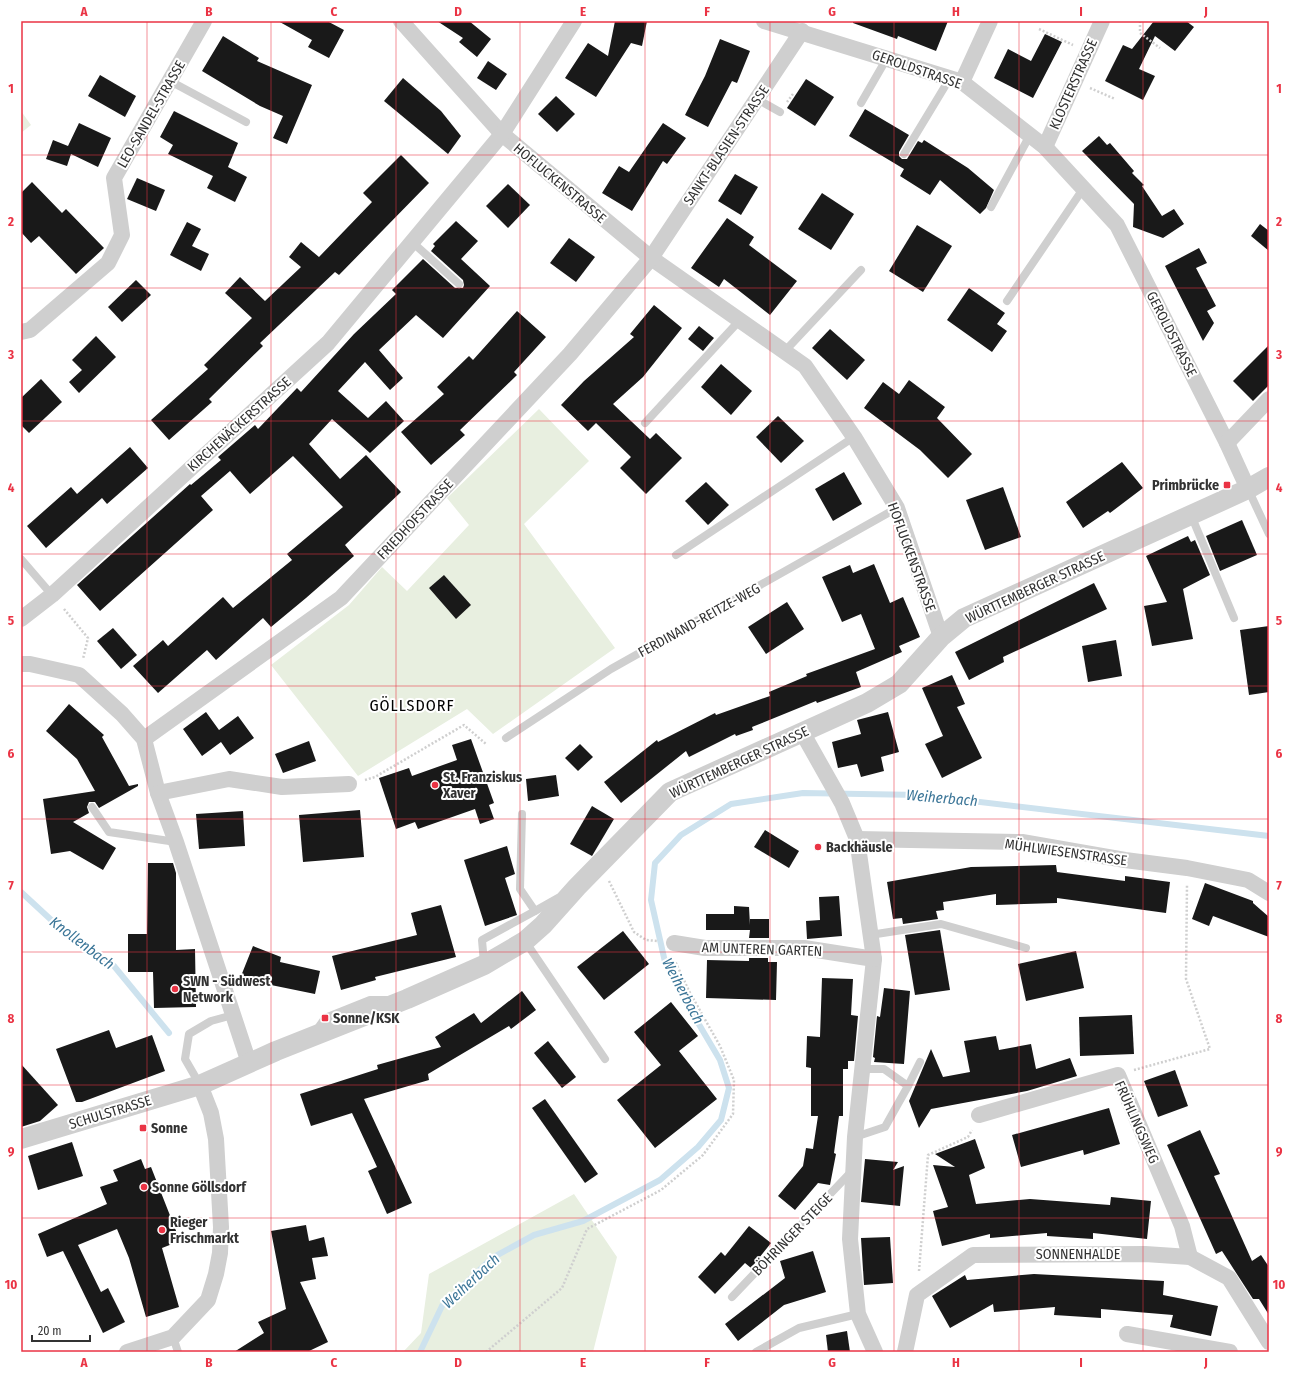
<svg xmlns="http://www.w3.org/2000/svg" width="1290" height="1373" font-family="'Fira Sans Condensed',sans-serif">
<rect width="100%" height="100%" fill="#fff"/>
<g fill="#e8efe0">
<polygon points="21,111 31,125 21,133"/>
<polygon points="539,409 589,461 524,524 615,648 493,734 467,709 358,776 271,665 349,605 382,567 407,591 469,525 447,498"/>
<polygon points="574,1194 617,1257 593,1352 403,1352 421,1333 429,1274"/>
</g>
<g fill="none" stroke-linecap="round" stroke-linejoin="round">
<g stroke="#cde2ee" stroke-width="6">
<polyline points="21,892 61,929 114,966 169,1033"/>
<polyline points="420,1352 442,1306 492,1258 534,1235 583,1221 660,1180 698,1147 721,1120 729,1088 720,1060 684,999 665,962 651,900 655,863 681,835 731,804 803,793 921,795 1269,836"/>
</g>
</g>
<g fill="#191919">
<polygon points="278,21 327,21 344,30 329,58 308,47 312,40"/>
<polygon points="437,21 469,21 491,39 477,57 459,42 463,38"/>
<polygon points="615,21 647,21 642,46 631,43 596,97 565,78 588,43 608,56"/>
<polygon points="853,21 948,21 936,51 898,36 897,39 853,23"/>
<polygon points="1154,21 1186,21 1194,27 1175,51 1155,36 1139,69 1155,76 1143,100 1105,81 1123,45 1132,49"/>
<polygon points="1045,34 1062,42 1033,98 994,78 1008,49 1031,61"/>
<polygon points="223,36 259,58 257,61 312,85 287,144 273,138 283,116 260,106 202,71"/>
<polygon points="720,39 750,51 737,83 732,81 708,127 685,115 705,76"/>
<polygon points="488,61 507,74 496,90 477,78"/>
<polygon points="100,75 136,96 125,117 88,96"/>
<polygon points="403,78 441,111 461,136 448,154 384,101"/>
<polygon points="806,79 834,97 815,126 787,108"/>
<polygon points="556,96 575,114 557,132 538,114"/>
<polygon points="865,109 909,135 899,152 899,156 902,159 907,159 918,141 922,143 924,140 968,168 994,190 986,208 980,214 940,180 930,195 900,176 904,169 849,136"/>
<polygon points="174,111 238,143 228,167 247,177 235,202 207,188 213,176 168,154 173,145 160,137"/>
<polygon points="79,123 111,138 98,167 71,154 67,166 46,159 53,140 68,146"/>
<polygon points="663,123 686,138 667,164 663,161 632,211 602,193 619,166 629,172"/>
<polygon points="1099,136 1107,145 1110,143 1134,171 1132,173 1144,185 1142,186 1162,216 1174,209 1184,224 1163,238 1133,227 1134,204 1082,151"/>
<polygon points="401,155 429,183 339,275 335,272 260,343 263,346 209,399 212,402 169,440 151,420 208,369 204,365 252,318 225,293 240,277 265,301 301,267 289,257 301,242 319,257 372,202 363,193"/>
<polygon points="735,174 758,187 741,215 718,201"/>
<polygon points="137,178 165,190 156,211 127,199"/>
<polygon points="32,182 62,213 66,209 104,248 76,274 39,236 31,243 21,232 21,193"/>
<polygon points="508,184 530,205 508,228 486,206"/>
<polygon points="822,193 854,214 831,250 798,229"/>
<polygon points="727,218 754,237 749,245 797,281 770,315 724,279 719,287 691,268"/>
<polygon points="456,221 478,241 461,259 490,286 443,338 416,315 379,350 403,378 390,390 365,362 338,391 368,418 386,401 404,421 370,453 332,419 309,444 340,479 366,455 401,492 345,545 354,556 306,598 271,627 263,618 216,660 207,650 158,693 133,666 163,640 168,646 223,597 233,608 292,560 287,554 343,507 293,456 250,494 230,471 201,496 213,510 100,611 77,585 190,484 191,485 221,460 218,457 255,425 258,429 297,388 301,392 354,334 396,294 392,290 423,259 455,288 463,288 464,285 463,280 431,251 435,246 433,244"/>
<polygon points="187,222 201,229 192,246 209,254 201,271 170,255"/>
<polygon points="1260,224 1269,231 1269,251 1251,236"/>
<polygon points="917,225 952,246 923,292 889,271"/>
<polygon points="569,238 595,257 576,282 550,263"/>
<polygon points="1199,248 1207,263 1196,268 1216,306 1207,311 1214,323 1203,341 1165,266"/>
<polygon points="136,280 151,295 122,322 108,307"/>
<polygon points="969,288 1005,313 997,324 1007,331 992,352 947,320"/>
<polygon points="654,305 682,328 643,377 613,404 650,439 656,433 682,458 646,494 620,468 631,457 596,423 588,431 561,405 584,381 634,337 630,334"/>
<polygon points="517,311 546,337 514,372 517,375 460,430 465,435 431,465 401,432 444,394 437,387 469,356 473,360"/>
<polygon points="699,326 714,338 703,351 688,339"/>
<polygon points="830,329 865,360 847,380 812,348"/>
<polygon points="96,336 116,357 79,393 69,382 82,370 72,360"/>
<polygon points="1269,345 1269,385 1253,401 1233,381"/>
<polygon points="721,364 752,391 731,415 701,387"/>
<polygon points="41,379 62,402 29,433 21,425 21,398"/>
<polygon points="909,380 945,407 937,418 972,454 948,478 920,450 864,408 883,382 899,394"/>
<polygon points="778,416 804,441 781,463 756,437"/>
<polygon points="130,447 148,468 107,504 102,498 46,548 27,526 71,487 77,494"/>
<polygon points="1122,462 1143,488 1110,513 1108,511 1083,528 1066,502"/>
<polygon points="844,472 862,504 833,521 815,489"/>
<polygon points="706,482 729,505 708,525 685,501"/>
<polygon points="1003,487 1021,537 985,550 966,500"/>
<polygon points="1242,520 1257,555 1220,571 1206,536"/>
<polygon points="1188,536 1191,542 1195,540 1210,575 1183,589 1193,639 1152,646 1144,606 1167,602 1146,556"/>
<polygon points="874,564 890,603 903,597 920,637 899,646 902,652 856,672 861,687 817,703 816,701 752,727 753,730 736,736 735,734 689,757 686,751 621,803 604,782 657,740 658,742 715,713 716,715 770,696 769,692 807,676 806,674 875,649 861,614 842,622 822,577 850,565 853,573"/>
<polygon points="444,575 471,605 456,619 429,588"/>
<polygon points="1094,583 1107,609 1003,657 1004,662 969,680 955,652"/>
<polygon points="787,602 804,629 766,654 748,627"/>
<polygon points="1269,626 1269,692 1249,695 1240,630"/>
<polygon points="113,628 137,655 121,669 97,641"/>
<polygon points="1116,640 1122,676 1088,682 1082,646"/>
<polygon points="952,675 965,704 957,707 982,758 942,778 925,744 943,736 922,688"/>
<polygon points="69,704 104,735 102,737 129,786 138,784 138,786 99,808 95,802 89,802 87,807 89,813 73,822 116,848 103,870 70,851 51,854 43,799 95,791 77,759 46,731"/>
<polygon points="206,712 219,730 238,716 254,738 230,755 221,742 202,756 183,729"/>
<polygon points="888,712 899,752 881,757 884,771 861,777 857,764 838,768 832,742 861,734 857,720"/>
<polygon points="471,739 494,803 489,805 494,819 480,824 475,809 418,829 415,822 396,829 379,778 409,768 412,776 457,760 452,745"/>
<polygon points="309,741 316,761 283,773 275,754"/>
<polygon points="580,744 593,757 578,771 565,758"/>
<polygon points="556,775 559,796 528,801 526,779"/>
<polygon points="592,806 614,819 592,856 570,844"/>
<polygon points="360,810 364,857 303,862 299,815"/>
<polygon points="243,811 245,846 199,849 196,814"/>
<polygon points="765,830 799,851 789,868 754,847"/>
<polygon points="507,846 515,874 505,878 517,915 485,926 464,860"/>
<polygon points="148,863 173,863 176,873 176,950 195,949 196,1007 154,1008 153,972 128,972 128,934 147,934"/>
<polygon points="1056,865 1057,872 1125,881 1125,876 1170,882 1166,913 1057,898 1057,903 996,905 996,894 943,902 944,910 936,911 938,919 903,924 902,918 893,919 887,882 971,867"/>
<polygon points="1205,883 1253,901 1253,903 1269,917 1269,937 1213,916 1209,926 1192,919"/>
<polygon points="839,896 842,936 807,939 806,921 820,920 819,897"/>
<polygon points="441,905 456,957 375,977 376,980 341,990 332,956 417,935 411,913"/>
<polygon points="734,906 749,907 750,925 750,919 769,919 769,938 749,938 750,930 706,930 706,914 734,914"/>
<polygon points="940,930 950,990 915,995 905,935"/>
<polygon points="623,931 649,964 604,1000 577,967"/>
<polygon points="253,946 281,957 280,962 320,971 315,994 271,985 270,987 241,976"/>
<polygon points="1076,951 1084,988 1026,1001 1018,964"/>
<polygon points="749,958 768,958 768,962 777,962 776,1000 706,998 707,960 749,961"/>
<polygon points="822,978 853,979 851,1015 858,1016 854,1061 848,1061 848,1069 843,1069 843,1116 839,1116 834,1153 836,1154 830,1185 818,1183 795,1210 778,1196 803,1166 806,1148 813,1149 818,1116 811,1116 811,1068 806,1067 807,1036 820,1037"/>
<polygon points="884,988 910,991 904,1064 874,1062 875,1058 873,1057 877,1016 880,1017"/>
<polygon points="522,991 536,1010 511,1029 509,1026 428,1074 429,1080 364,1099 412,1203 387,1214 368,1171 377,1167 352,1113 311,1126 300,1094 378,1069 377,1065 441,1047 435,1037 474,1013 481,1023"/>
<polygon points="671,1002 698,1036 679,1051 717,1099 655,1148 617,1100 661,1065 634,1032"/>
<polygon points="1132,1015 1134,1054 1080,1056 1079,1017"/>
<polygon points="109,1030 116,1048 152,1035 165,1071 82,1102 76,1102 56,1049"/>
<polygon points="996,1036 999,1050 1031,1044 1036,1069 1070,1058 1077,1076 1027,1091 931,1109 919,1128 909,1101 931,1049 943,1077 970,1072 964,1041"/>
<polygon points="548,1041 576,1077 562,1088 534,1053"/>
<polygon points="21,1064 58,1105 40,1121 21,1127"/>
<polygon points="1175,1070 1188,1106 1158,1117 1144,1081"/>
<polygon points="545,1099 598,1174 585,1183 532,1108"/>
<polygon points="1109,1108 1120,1144 1084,1155 1083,1150 1021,1167 1012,1135"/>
<polygon points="1200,1130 1220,1174 1214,1176 1252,1261 1261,1255 1269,1267 1269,1315 1259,1299 1253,1299 1222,1251 1216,1254 1167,1145"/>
<polygon points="975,1139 985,1168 969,1175 976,1204 1030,1199 1110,1205 1111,1197 1151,1201 1147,1239 1093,1233 1093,1239 1047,1236 1047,1233 990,1238 990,1234 942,1246 933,1211 948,1207 933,1165 955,1167 935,1154"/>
<polygon points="72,1142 83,1176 38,1190 28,1156"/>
<polygon points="141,1159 145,1169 151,1167 180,1241 162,1248 179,1307 146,1317 129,1258 117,1229 78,1245 101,1292 108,1288 125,1322 103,1333 63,1251 47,1257 38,1234 107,1204 100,1187 118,1181 113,1170"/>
<polygon points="865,1159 898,1162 893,1170 904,1166 900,1206 861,1202"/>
<polygon points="306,1225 309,1241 324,1237 328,1256 312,1258 316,1279 300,1282 328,1342 307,1352 234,1352 264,1333 258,1322 286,1309 271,1231"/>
<polygon points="749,1226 771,1243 751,1268 745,1263 715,1294 698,1277 721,1252 725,1256"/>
<polygon points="890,1237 893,1283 864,1285 861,1238"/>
<polygon points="813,1251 826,1292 784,1305 738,1341 725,1324 785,1278 780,1261"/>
<polygon points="1034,1274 1164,1281 1163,1295 1218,1306 1211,1336 1170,1327 1173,1315 1101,1309 1101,1318 1054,1315 1055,1307 994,1312 993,1304 950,1328 932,1296 965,1275 967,1280"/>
<polygon points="847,1331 850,1352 828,1352 826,1335"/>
</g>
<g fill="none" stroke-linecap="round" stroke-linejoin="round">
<g stroke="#cfcfcf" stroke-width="2.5" stroke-dasharray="2 2" stroke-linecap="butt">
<polyline points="1140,21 1140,33 1160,48"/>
<polyline points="1039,29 1073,45"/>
<polyline points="1090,88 1115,99"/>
<polyline points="787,102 793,94"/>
<polyline points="64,609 88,638 83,659"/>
<polyline points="365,780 375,777 464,725 486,744"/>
<polyline points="609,881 634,932 646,940 658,941"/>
<polyline points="1134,1070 1210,1049 1186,979 1187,885"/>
<polyline points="919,1271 928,1155 968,1137 972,1130"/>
<polyline points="486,1352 562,1288 587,1229 661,1190 703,1155 733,1114 734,1080 720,1046 689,991 675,961"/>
</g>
<g stroke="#cfcfcf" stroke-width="8">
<polyline points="170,81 246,122"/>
<polyline points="757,99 780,112"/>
<polyline points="861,103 887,58"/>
<polyline points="904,154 950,78"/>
<polyline points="991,207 1030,135"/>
<polyline points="412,242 459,284"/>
<polyline points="1007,301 1083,189"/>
<polyline points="784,352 861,270"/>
<polyline points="645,423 740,320"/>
<polyline points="1248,489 1269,534"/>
<polyline points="1191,515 1234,618"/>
<polyline points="676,555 854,437"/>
<polyline points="21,559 52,595"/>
<polyline points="506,738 611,669 897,508"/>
<polyline points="92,807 109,832 176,842"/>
<polyline points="522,814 520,889 535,911 558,898"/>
<polyline points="870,935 941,924 1026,948"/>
<polyline points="525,941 605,1059"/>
<polyline points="484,963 482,940 535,911"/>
<polyline points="316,1031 325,1018 370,1000 389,1000"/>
<polyline points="200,1085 185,1059 189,1034 211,1021 233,1015"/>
<polyline points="908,1086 920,1062"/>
<polyline points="855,1137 885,1127 908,1086 884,1069 862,1069"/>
<polyline points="732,1297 852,1171"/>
<polyline points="173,1337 178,1352"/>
<polyline points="756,1352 799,1328 858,1314"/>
</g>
<g stroke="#cfcfcf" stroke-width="16">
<polyline points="401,21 502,134 651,258 805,366 854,437 897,508 941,637"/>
<polyline points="764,21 962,82 1045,147 1117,225 1227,443 1248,489"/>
<polyline points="962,82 990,21"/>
<polyline points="1045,147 1102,21"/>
<polyline points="21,332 30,330 108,263 122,235 114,178 204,21"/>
<polyline points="1227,443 1269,399"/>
<polyline points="21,619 52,595 328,343 502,134 574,21"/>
<polyline points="21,664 30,664 79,675 122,714 144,739 158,793 176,842 249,1063"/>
<polyline points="802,732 842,803 857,839 874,959 855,1137 850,1239 858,1314 875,1352"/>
<polyline points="144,739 341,598 570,354 651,258 802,31"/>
<polyline points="158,793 229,779 282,787 349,784"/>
<polyline points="857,839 1022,842 1125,860 1187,868 1248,880 1269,893"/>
<polyline points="674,943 705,948 804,948 874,959"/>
<polyline points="979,1115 1118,1075 1182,1226 1190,1257"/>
<polyline points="1127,1334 1230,1352"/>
<polyline points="127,1352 173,1337 208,1300 216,1274 220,1253 221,1227 216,1139 211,1113 200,1085"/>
<polyline points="905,1352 917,1295 973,1255 1145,1254 1190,1257 1229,1278 1269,1342"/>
</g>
<polyline stroke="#cfcfcf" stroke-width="20" points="21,1139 200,1085 276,1051 407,999 484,965 525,941 543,925 577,887 670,792 867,703 899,684 941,637 964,618 1248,489 1269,477"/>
</g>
<path fill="none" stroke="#ea3344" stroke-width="1" stroke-opacity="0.55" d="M 147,21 L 147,1352M 271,21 L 271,1352M 396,21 L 396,1352M 520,21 L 520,1352M 645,21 L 645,1352M 770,21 L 770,1352M 894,21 L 894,1352M 1019,21 L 1019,1352M 1143,21 L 1143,1352M 21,155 L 1269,155M 21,288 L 1269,288M 21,421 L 1269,421M 21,554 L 1269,554M 21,686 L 1269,686M 21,819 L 1269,819M 21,952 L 1269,952M 21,1085 L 1269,1085M 21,1218 L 1269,1218"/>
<g fill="#ea3344" stroke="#fff" stroke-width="1.5">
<rect x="1223" y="481" width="8" height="8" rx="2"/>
<circle cx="435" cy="785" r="4"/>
<circle cx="818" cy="847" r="4"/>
<circle cx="175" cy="989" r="4"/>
<rect x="321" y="1014" width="8" height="8" rx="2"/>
<rect x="139" y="1124" width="8" height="8" rx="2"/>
<circle cx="144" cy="1187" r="4"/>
<circle cx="162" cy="1230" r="4"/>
</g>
<g text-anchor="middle" stroke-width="4" stroke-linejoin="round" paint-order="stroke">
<g font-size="14" fill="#323232" stroke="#fff">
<text transform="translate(917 69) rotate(19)" y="5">GEROLDSTRASSE</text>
<text transform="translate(1073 84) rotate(-66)" y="5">KLOSTERSTRASSE</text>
<text transform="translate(151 114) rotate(-60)" y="5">LEO-SANDEL-STRASSE</text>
<text transform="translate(726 145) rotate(-56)" y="5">SANKT-BLASIEN-STRASSE</text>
<text transform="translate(560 183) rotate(40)" y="5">HOFLUCKENSTRASSE</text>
<text transform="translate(1172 334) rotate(63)" y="5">GEROLDSTRASSE</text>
<text transform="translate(239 424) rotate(-42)" y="5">KIRCHENÄCKERSTRASSE</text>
<text transform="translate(415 519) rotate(-47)" y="5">FRIEDHOFSTRASSE</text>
<text transform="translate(912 557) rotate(70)" y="5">HOFLUCKENSTRASSE</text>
<text transform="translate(1035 587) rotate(-25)" y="5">WÜRTTEMBERGER STRASSE</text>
<text transform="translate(699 620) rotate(-29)" y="5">FERDINAND-REITZE-WEG</text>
<text transform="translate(739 762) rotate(-25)" y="5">WÜRTTEMBERGER STRASSE</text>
<text transform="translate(1066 852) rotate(8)" y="5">MÜHLWIESENSTRASSE</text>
<text transform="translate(762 949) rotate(2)" y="5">AM UNTEREN GARTEN</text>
<text transform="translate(110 1112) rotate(-17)" y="5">SCHULSTRASSE</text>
<text transform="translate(1137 1122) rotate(66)" y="5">FRÜHLINGSWEG</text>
<text transform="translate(792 1234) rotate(-46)" y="5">BÖHRINGER STEIGE</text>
<text x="1078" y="1259">SONNENHALDE</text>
</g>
<g font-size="14" font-weight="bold" fill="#323232" stroke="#fff" text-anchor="start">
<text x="1219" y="490" text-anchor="end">Primbrücke</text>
<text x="443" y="782">St. Franziskus<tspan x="443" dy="16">Xaver</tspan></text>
<text x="826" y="852">Backhäusle</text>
<text x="183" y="986">SWN - Südwest<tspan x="183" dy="16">Network</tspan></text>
<text x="333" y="1023">Sonne/KSK</text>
<text x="151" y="1133">Sonne</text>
<text x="152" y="1192">Sonne Göllsdorf</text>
<text x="170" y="1227">Rieger<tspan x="170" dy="16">Frischmarkt</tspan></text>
</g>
<g font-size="15" font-style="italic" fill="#3c7698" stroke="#fff">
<text transform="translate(942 798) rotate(5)" y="5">Weiherbach</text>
<text transform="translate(82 943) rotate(37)" y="5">Knollenbach</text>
<text transform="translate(683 991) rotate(62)" y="5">Weiherbach</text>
<text transform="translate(471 1281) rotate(-43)" y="5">Weiherbach</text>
</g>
<g font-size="16" letter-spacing="1" fill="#000" stroke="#fff">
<text x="412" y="711">GÖLLSDORF</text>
</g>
</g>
<rect width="1290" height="1373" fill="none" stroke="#ffffff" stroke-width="44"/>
<path d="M32 1335v6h58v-6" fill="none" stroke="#323232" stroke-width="2"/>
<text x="38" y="1335" font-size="12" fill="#323232" stroke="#ffffff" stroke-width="3" paint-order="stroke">20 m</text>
<rect x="22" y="22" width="1246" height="1329" fill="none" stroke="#ea3344" stroke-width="1.5"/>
<g font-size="13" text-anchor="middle" font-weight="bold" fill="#ea3344">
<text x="84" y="16">A</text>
<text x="209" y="16">B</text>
<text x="334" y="16">C</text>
<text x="458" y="16">D</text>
<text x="583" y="16">E</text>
<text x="707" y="16">F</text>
<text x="832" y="16">G</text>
<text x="956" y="16">H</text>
<text x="1081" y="16">I</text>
<text x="1206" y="16">J</text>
<text x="11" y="93">1</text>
<text x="1279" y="93">1</text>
<text x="11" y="226">2</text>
<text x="1279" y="226">2</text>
<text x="11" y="359">3</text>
<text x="1279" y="359">3</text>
<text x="11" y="492">4</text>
<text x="1279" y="492">4</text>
<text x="11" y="625">5</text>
<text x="1279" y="625">5</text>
<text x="11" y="758">6</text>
<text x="1279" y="758">6</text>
<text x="11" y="890">7</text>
<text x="1279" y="890">7</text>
<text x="11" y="1023">8</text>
<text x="1279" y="1023">8</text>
<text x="11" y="1156">9</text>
<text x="1279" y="1156">9</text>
<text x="11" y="1289">10</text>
<text x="1279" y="1289">10</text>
<text x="84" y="1367">A</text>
<text x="209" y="1367">B</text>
<text x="334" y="1367">C</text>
<text x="458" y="1367">D</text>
<text x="583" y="1367">E</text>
<text x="707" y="1367">F</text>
<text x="832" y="1367">G</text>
<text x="956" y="1367">H</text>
<text x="1081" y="1367">I</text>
<text x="1206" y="1367">J</text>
</g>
</svg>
